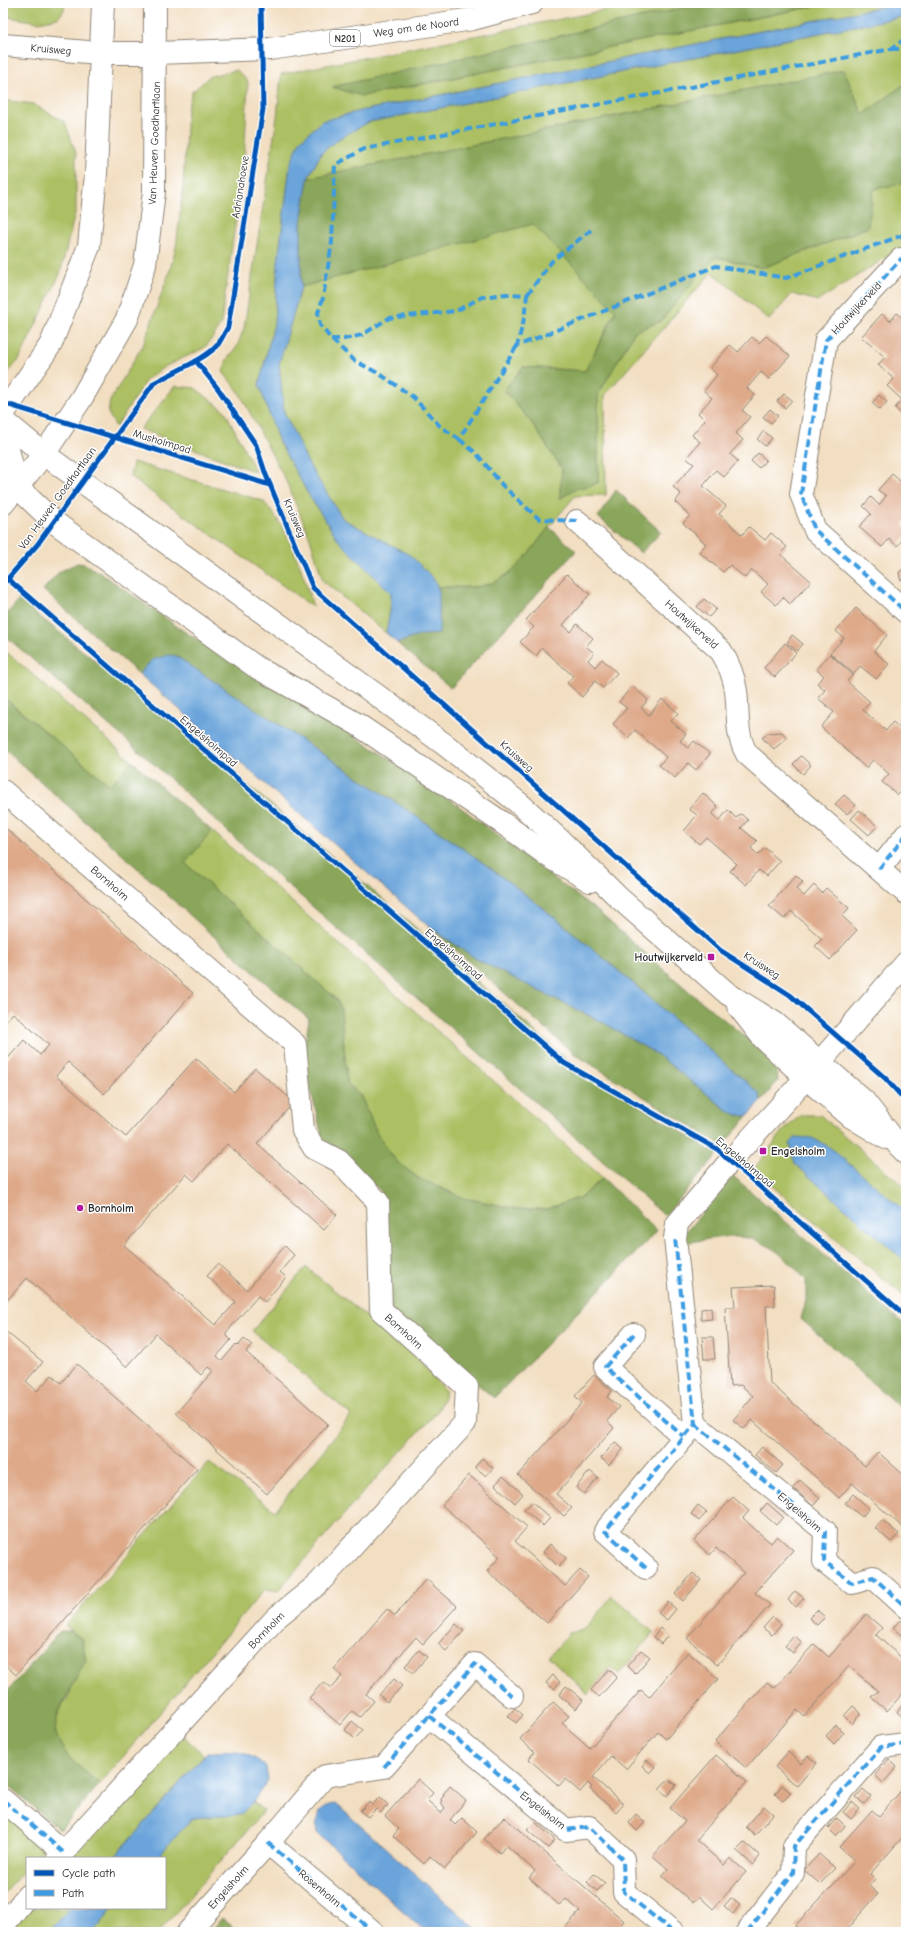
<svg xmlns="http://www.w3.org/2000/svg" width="909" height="1935" font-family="'Comic Neue',sans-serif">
<rect width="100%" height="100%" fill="#fff"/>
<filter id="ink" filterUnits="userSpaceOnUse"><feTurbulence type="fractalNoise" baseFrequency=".025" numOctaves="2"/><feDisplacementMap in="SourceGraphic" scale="8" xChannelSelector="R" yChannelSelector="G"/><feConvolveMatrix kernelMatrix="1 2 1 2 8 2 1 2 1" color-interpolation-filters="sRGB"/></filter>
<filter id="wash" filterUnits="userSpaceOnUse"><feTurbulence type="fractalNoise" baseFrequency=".012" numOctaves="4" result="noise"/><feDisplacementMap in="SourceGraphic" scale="16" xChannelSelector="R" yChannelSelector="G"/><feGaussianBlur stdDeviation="0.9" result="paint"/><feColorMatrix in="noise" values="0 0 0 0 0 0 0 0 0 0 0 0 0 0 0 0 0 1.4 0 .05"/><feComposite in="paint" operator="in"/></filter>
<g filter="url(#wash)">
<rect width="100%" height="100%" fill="#f2dec1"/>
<g fill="#acc064" stroke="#6c7648">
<polygon points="3,3 65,3 64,10 58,18 38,22 3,16"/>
<polygon points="634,3 706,3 333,87 362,96 831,3 902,3 360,111 322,121 290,165 278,262 274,324 259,385 279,442 310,497 339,541 391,593 391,606 386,633 323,581 310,538 286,481 239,392 223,372 227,359 237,347 244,328 277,117 281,74 586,14"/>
<polygon points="906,16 906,83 863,115 844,70 308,178 322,152 340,138 369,122"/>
<polygon points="237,70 248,82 244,163 221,323 214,336 204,348 164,367 146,380 116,427 108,413 110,401 144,343 169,273 176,247 183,188 187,109 192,92 210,76"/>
<polygon points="3,100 33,104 65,122 76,153 76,209 60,274 19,360 5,376 3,365"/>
<polygon points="906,183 906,251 898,250 818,301 792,294 769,320 712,272 605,395 606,495 575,496 549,527 522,563 504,579 480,587 437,587 433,578 411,556 343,519 309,465 284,412 279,364 301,287 533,223 616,310 585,371 523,367 504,390 531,422 562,469 560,499 575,489 598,483 598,395 635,331 661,321 699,274 716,257 762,268 867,228 874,189"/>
<polygon points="175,386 195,388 225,411 256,472 140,429"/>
<path d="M 133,462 L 263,501 C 290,530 302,570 313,607 L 130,477 Z"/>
<polygon points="3,649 132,761 110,786 3,697"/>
<polygon points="212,831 603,1178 581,1197 547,1209 518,1209 464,1198 418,1178 396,1161 379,1137 360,1095 347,1083 341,1009 337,1000 185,863"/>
<polygon points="801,1115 820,1115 906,1188 906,1212 828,1146 795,1164 906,1262 906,1298 753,1170 784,1130"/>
<path d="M 306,1267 L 417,1358 L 446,1392 L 438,1411 L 360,1496 L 278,1591 L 265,1589 L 100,1784 C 80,1768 46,1745 58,1715 C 60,1707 67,1701 70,1693 C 76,1676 78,1656 82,1639 L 65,1626 L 209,1462 L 275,1511 L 351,1415 L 252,1331 Z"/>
<polygon points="612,1596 654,1632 619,1674 610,1667 588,1694 549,1657 569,1633 584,1630"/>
<polygon points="177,1730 204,1755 114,1858 68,1858"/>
<polygon points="253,1802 264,1811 159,1932 93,1932 113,1908 165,1908 165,1858 157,1858 192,1818 240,1815"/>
<polygon points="3,1808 47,1845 35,1858 27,1858 27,1867 3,1894"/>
<polygon points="27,1908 70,1908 49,1932 5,1932"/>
</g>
<g fill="#89a65a" stroke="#5a6842">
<polygon points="706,3 831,3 362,96 332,87"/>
<polygon points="844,70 863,115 906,83 906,183 874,189 868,227 762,268 716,257 699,274 661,321 635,331 598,395 598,483 575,489 559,499 562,469 531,422 504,390 523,367 585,371 616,311 533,224 301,287 301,222 308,178"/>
<polygon points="616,490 661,532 641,553 598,517"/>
<path d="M 549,527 L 576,551 L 451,688 L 397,643 L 421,635 L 439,634 L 439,591 L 437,587 C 451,587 467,589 481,586 C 513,580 530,551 549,527 Z"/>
<path d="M 77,563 L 85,564 L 102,574 L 185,632 L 351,734 L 439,791 L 596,910 L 691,993 L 768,1055 L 777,1067 L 778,1081 L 761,1101 L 759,1093 C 669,1016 582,934 486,865 C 385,793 279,726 176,656 L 152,660 L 139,674 L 43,590 L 59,572 Z"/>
<polygon points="19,600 183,731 385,901 576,1067 718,1154 665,1216 248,850 146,757 3,634 3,618"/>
<polygon points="3,697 110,785 132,761 212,831 185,863 337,1000 341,1009 347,1083 360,1095 379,1137 396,1161 418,1178 464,1198 518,1209 547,1209 581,1197 603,1178 657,1231 494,1398 384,1305 381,1191 323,1140 303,1058 309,1019 258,976 3,748"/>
<polygon points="427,925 478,960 606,1024 658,1055 727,1110 737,1115 748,1116 723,1146 573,1053"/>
<path d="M 733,1176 L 906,1326 L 906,1413 L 801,1319 L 806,1300 L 806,1280 C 762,1230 744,1232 681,1244 L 681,1238 Z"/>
<polygon points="60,1631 71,1631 82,1639 86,1660 57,1715 55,1732 62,1747 71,1760 100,1784 60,1830 3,1781 3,1693 7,1692"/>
<polygon points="222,1918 239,1932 210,1932"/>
</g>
<g fill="#6ba4da" stroke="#4b6882">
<polygon points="902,3 906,3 906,16 369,122 340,138 322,152 308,178 301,222 301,287 279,364 284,412 309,465 343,519 411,556 433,578 439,591 439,634 421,635 397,643 386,633 391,606 391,593 339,541 310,497 279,442 259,385 274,324 278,262 290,165 300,141 322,121 360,111"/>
<path d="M 168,655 L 176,656 C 279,726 385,793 486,865 C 582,935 669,1016 759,1093 L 761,1101 L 748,1116 L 737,1115 L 727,1110 L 658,1055 L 606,1024 L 478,960 L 427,925 L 139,674 L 152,660 Z"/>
<polygon points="796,1137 812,1138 828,1146 906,1212 906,1262 795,1164 790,1144"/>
<path d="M 207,1752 C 235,1752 244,1748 266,1767 L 268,1780 L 253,1802 L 240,1815 L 192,1818 L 157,1858 L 114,1858 Z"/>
<path d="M 336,1804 L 480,1932 L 426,1932 L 317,1833 C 315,1816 318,1806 336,1804 Z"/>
<polygon points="70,1908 113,1908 93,1932 49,1932"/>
</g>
<g id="blocks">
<g fill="#dea989">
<polygon points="897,313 906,321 906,418 895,408 902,400 887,386 894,379 878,365 885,357 861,337 882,314 890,321"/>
<polygon points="766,336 790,356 769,379 761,372 747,388 755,395 742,410 750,417 736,433 743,440 730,454 738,461 724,477 716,470 703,486 726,506 719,514 742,535 749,527 765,540 771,533 787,547 780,554 811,581 790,604 783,597 776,605 761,592 768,584 752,570 745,578 730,565 723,572 699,552 706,544 683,523 690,516 675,502 681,494 673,487 694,464 686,458 700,442 692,435 705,420 698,413 712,398 704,391 717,375 710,368 730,345 738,352 752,337 759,343"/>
<polygon points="784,394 792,400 785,408 777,401"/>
<polygon points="879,395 887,402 880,410 872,403"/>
<polygon points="770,409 778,416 771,423 763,417"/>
<polygon points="764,431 772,438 765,446 757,439"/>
<polygon points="758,453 766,460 759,468 751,461"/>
<polygon points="892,474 900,481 906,474 906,520 902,524 906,528 906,536 897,546 889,539 882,547 859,527 871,514 863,506 871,497 879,505 886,496 878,490"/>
<polygon points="905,568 906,569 906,582 900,579 899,572"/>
<polygon points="567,574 590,594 563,625 571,632 577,624 593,638 586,646 594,653 588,660 595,667 602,659 617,673 603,688 595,681 582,697 567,683 573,676 542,648 536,656 520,642 534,627 526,620"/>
<polygon points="704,599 716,609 709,617 697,607"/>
<polygon points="856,608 887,635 874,651 889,664 876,679 860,666 854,674 830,653 844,638 836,631"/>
<polygon points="792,635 803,644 797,651 787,643"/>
<polygon points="785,643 796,653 775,677 764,668"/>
<polygon points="830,654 853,675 847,681 870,702 863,710 886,731 893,722 906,734 906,739 901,744 906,748 906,789 905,787 898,795 882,782 889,774 873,760 866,768 821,727 834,712 818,698 825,690 817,683 824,676 816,669"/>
<polygon points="632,686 648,700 641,708 649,715 662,699 678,713 671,721 686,734 680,741 688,748 694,741 710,754 696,770 688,763 675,778 659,765 666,757 635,730 628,738 613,724 627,708 619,702"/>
<polygon points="782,732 787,738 774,749 762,738 768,733"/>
<polygon points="801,756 811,765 803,774 793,764"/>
<polygon points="703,793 718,807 712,814 719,821 728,810 736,818 741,814 748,820 741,828 757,841 751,848 758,855 765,848 780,861 767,876 759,870 746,885 730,871 737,864 721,850 706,837 699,844 684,831 697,815 689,809"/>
<polygon points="844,795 856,805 847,814 835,804"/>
<polygon points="859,810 877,826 869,835 851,819"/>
<polygon points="3,826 193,993 104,1094 68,1062 56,1076 126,1137 196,1058 234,1092 255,1068 294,1102 257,1144 337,1215 324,1230 227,1144 194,1181 186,1174 124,1245 215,1325 236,1302 207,1276 218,1264 247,1290 285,1246 294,1255 280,1272 286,1277 265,1302 258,1296 225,1334 231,1340 217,1356 222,1361 236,1344 238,1346 244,1339 252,1345 246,1352 328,1424 267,1494 176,1413 213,1371 208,1367 201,1375 156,1334 127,1367 27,1278 3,1305 3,1064 24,1040 40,1055 49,1045 13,1013 3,1024"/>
<polygon points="796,875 803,882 796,889 804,896 814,885 822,893 826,888 849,908 842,916 857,930 830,960 815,946 822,939 791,911 784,919 769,906"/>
<polygon points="774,1285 775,1306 766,1306 770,1383 865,1466 878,1452 906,1477 906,1530 852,1483 839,1498 752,1420 744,1429 733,1420 753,1396 741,1385 730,1386 725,1307 735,1307 733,1287"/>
<polygon points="711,1308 712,1319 701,1320 701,1309"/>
<polygon points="5,1331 43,1362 26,1381 37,1391 52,1375 61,1383 77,1364 197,1469 16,1675 3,1663 3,1333"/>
<polygon points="702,1337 713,1337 715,1359 704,1359"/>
<polygon points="594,1375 612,1391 607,1397 619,1407 607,1421 614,1428 556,1494 572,1508 564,1516 518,1475 582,1403 575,1396"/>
<polygon points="615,1442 623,1449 609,1465 601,1458"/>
<polygon points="762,1447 783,1465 776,1473 755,1455"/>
<polygon points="482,1458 493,1468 486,1476 475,1467"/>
<polygon points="590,1471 598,1478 584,1494 576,1487"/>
<polygon points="469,1475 527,1527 515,1541 565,1586 580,1570 588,1577 547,1623 487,1571 500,1557 442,1505"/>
<polygon points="503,1476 523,1494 515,1503 495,1485"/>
<polygon points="800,1480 820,1498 813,1506 793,1488"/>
<polygon points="853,1494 869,1508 862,1517 845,1503"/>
<polygon points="733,1497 749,1511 743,1518 757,1531 771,1543 777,1536 793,1550 755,1593 770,1605 717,1665 687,1638 744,1573 716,1548 710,1555 694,1541"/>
<polygon points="532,1502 550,1518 543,1526 524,1510"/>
<polygon points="767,1503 783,1517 776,1525 760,1511"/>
<polygon points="698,1505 707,1512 699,1521 691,1514"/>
<polygon points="882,1520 899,1534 891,1542 875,1528"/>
<polygon points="550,1544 566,1558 559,1567 543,1552"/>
<polygon points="693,1573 701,1580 683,1601 675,1594"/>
<polygon points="426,1579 457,1606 423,1644 416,1637 366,1694 374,1701 360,1717 352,1711 340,1725 309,1698 323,1682 331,1688 342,1676 334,1669 387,1609 395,1616"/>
<polygon points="906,1580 906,1588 902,1584"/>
<polygon points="795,1591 804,1598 796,1607 788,1600"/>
<polygon points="668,1602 676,1609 667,1620 658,1613"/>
<polygon points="817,1610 825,1617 817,1625 809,1618"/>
<polygon points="866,1614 882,1628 876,1635 904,1660 906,1658 906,1690 887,1711 871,1697 878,1691 849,1666 804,1716 797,1710 746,1768 715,1741 767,1682 775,1688 814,1644 829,1657"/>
<polygon points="773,1617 781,1624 772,1635 763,1628"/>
<polygon points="900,1620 906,1625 906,1639 893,1628"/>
<polygon points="456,1624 464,1631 446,1651 438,1644"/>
<polygon points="660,1628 668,1635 661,1644 653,1637"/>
<polygon points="794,1636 802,1642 793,1653 785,1646"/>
<polygon points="419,1650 427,1657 413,1673 405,1666"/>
<polygon points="641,1650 650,1657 635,1674 627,1666"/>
<polygon points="688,1652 718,1679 666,1739 658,1732 626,1769 611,1756 593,1777 623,1804 616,1812 590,1789 592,1787 588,1783 580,1792 565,1779 559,1786 529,1759 534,1752 520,1739 553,1702 569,1716 562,1723 590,1748 641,1690 649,1697"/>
<polygon points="609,1669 617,1677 599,1697 591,1690"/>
<polygon points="553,1675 560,1682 554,1689 546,1683"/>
<polygon points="394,1679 402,1686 387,1702 379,1695"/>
<polygon points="566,1686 583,1700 576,1709 559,1695"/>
<polygon points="906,1701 906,1720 897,1712"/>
<polygon points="853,1706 861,1713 852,1724 844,1716"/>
<polygon points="515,1708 523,1715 516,1723 508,1716"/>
<polygon points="352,1721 363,1730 355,1739 345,1730"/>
<polygon points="836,1725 844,1732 834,1744 826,1736"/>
<polygon points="788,1752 801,1764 808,1756 817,1763 797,1786 775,1767"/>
<polygon points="716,1755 747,1782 696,1840 724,1865 730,1858 746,1872 713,1909 699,1896 693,1903 662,1876 668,1869 653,1856 685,1821 670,1808"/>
<polygon points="889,1759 897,1767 883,1783 875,1775"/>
<polygon points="647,1760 656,1767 650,1773 642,1766"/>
<polygon points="418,1779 433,1793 427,1800 441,1813 445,1808 442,1804 441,1799 444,1796 443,1794 450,1786 466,1800 450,1820 455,1825 462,1818 477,1832 445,1869 430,1856 424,1864 393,1836 399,1829 385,1816"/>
<polygon points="668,1779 676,1785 667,1796 659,1789"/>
<polygon points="782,1785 791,1793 783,1801 775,1794"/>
<polygon points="906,1785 906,1842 902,1838 870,1874 875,1879 869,1886 878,1894 844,1932 801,1932 795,1926 855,1861 839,1847 872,1810 879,1816"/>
<polygon points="863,1789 871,1796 864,1804 856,1797"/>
<polygon points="380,1797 388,1805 380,1813 376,1809 368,1817 360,1811 369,1802 372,1805"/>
<polygon points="852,1802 860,1809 851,1819 843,1812"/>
<polygon points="764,1806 773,1814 755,1835 746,1827"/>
<polygon points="636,1814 645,1822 637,1831 629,1823"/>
<polygon points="504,1817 624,1921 615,1932 561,1932 580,1911 566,1899 559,1905 529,1878 535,1871 506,1845 500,1853 484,1839"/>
<polygon points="837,1818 845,1826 836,1836 828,1828"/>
<polygon points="535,1822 555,1840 548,1848 527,1830"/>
<polygon points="744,1842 760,1856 753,1865 736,1850"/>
<polygon points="819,1854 835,1868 820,1884 804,1870"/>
<polygon points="594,1874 605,1883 597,1891 587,1882"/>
<polygon points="731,1898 740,1905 733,1914 724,1906"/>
</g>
</g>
</g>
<g filter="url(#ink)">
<use href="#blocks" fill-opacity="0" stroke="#8e8476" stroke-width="1"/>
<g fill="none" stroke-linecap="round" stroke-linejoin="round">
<g stroke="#8e8476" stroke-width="24">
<g id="street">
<polyline points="906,259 901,259 826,340 801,494 815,530 906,612"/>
<path d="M 577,521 L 721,651 C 729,664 734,676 736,691 C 739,713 735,734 747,754 L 906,893"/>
<polyline points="3,791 295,1044 303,1130 314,1148 339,1161 378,1202 381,1310 467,1387 465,1423 318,1584 277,1617 58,1858"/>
<polyline points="879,869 906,835"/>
<polyline points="634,1334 605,1367 684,1437"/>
<polyline points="695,1424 825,1531 824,1561 852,1583 873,1577 906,1607"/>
<polyline points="646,1568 605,1531 695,1424 675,1238 677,1224 730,1161 806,1078 906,963"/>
<polyline points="429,1716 566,1830 589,1827 623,1859 624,1892 673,1932"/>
<polyline points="3,1800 63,1852"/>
<polyline points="268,1843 373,1932"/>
<polyline points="3,1926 27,1896"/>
<polyline points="188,1932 268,1843 325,1776 384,1767 475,1664 512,1696"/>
<polyline points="747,1932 793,1873 794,1846 881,1747 906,1744"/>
</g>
</g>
<g stroke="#8e8476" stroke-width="24">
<g id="secondary">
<polyline points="3,414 51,344 89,246 96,174 103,3"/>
<polyline points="3,420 44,454 444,744 520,804 561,841 619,898 728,994 775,1023 864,1101 899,1146 906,1153"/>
<polyline points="3,428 17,487 54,522 256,667 357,724 504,824 550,857 590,881"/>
<polyline points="3,504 44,454 81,399 127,319 145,265 154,192 155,3"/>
<polyline points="738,1006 763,1038 806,1078 850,1116 886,1138"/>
</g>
</g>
<g stroke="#8e8476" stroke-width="24">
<polyline id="highway" points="3,45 100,53 156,53 270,49 473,19 532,3"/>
</g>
<use href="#street" stroke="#fff" stroke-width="22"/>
<use href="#secondary" stroke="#fff" stroke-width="22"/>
<use href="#highway" stroke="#fff" stroke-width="22"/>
<g stroke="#3d9ce1" stroke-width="4" stroke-dasharray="8 4" stroke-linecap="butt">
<polyline points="891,49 906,49"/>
<polyline points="906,259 901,259 826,340 801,494 815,530 906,612"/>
<polyline points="527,295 552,261 591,230"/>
<polyline points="331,339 344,339 362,335 389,318 456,311 482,297 506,294 527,295 524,319 517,346 716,266 786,278 906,234"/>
<polyline points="517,346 459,439 440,426 413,397 380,374 355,361 331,339 320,325 318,313 323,298 332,242 335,165 364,149 891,49 906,38"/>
<polyline points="459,439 477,454 503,486 539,519 577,521"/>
<polyline points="879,869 906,835"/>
<polyline points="634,1334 605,1367 684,1437"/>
<polyline points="695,1424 825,1531 824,1561 852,1583 873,1577 906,1607"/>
<polyline points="646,1568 605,1531 695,1424 675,1238"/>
<polyline points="429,1716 566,1830 589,1827 623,1859 624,1892 673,1932"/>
<polyline points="384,1767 475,1664 512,1696"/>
<polyline points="3,1800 63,1852"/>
<polyline points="268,1843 373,1932"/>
<polyline points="747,1932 793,1873 794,1846 881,1747 906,1744"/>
</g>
<g stroke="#fff" stroke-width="8">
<g id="cycleway">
<polyline points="196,361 219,390 256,445 266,475 313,588 720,950 790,995 885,1078 906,1101"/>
<polyline points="3,403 270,485"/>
<polyline points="8,579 564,1063 717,1149 906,1316"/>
<path d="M 4,583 L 37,545 L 154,383 C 171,373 209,358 219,343 C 222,338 225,332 228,327 L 263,109 L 261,3"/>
</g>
</g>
<use href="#cycleway" stroke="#0057b8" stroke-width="5"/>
</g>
</g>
<g fill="#b5179e" stroke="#fff" stroke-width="1.5">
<rect x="707" y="953" width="8" height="8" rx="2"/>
<rect x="759" y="1147" width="8" height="8" rx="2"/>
<circle cx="80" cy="1208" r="4"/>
</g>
<g text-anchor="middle" stroke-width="3" stroke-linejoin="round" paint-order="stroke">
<rect fill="#fff" stroke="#6b6b6b" stroke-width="1" x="330" y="30" width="30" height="16" rx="3"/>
<g font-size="10" font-weight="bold" fill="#2b2b2b">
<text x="345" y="42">N201</text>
</g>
<g font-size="11" fill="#2b2b2b" stroke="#fff">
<text transform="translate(416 27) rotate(-8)" y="4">Weg om de Noord</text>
<text transform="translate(51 49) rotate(5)" y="4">Kruisweg</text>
<text transform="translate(154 143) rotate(-88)" y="4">Van Heuven Goedhartlaan</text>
<text transform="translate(240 187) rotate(-81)" y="4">Adrianahoeve</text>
<text transform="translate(856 308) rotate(-47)" y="4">Houtwijkerveld</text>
<text transform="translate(162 441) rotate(17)" y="4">Musholmpad</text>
<text transform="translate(57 498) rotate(-54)" y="4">Van Heuven Goedhartlaan</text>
<text transform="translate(295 518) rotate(67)" y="4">Kruisweg</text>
<text transform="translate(692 624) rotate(42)" y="4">Houtwijkerveld</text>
<text transform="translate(209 741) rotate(41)" y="4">Engelsholmpad</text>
<text transform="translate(517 756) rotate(42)" y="4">Kruisweg</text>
<text transform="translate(110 883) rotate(41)" y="4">Bornholm</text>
<text transform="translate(454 954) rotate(41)" y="4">Engelsholmpad</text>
<text transform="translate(762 965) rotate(33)" y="4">Kruisweg</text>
<text transform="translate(745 1162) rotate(40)" y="4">Engelsholmpad</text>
<text transform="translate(404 1331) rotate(42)" y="4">Bornholm</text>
<text transform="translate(800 1512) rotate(41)" y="4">Engelsholm</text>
<text transform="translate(266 1630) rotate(-46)" y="4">Bornholm</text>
<text transform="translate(543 1810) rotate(38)" y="4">Engelsholm</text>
<text transform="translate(228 1887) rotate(-48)" y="4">Engelsholm</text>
<text transform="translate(320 1888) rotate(40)" y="4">Rosenholm</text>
</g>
<g font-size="11" font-weight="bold" fill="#2b2b2b" stroke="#fff" text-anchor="start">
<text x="703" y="961" text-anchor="end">Houtwijkerveld</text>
<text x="771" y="1155">Engelsholm</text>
<text x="88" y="1212">Bornholm</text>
</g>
</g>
<rect width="909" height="1935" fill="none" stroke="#fff" stroke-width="16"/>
<rect x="26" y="1857" width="140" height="52" fill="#ffffff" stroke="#aaaaaa"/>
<rect x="34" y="1870" width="20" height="6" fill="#0057b8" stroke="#aaaaaa"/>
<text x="62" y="1877" font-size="12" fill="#2b2b2b">Cycle path</text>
<rect x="34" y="1890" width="20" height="6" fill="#3d9ce1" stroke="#aaaaaa"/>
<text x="62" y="1897" font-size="12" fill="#2b2b2b">Path</text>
</svg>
